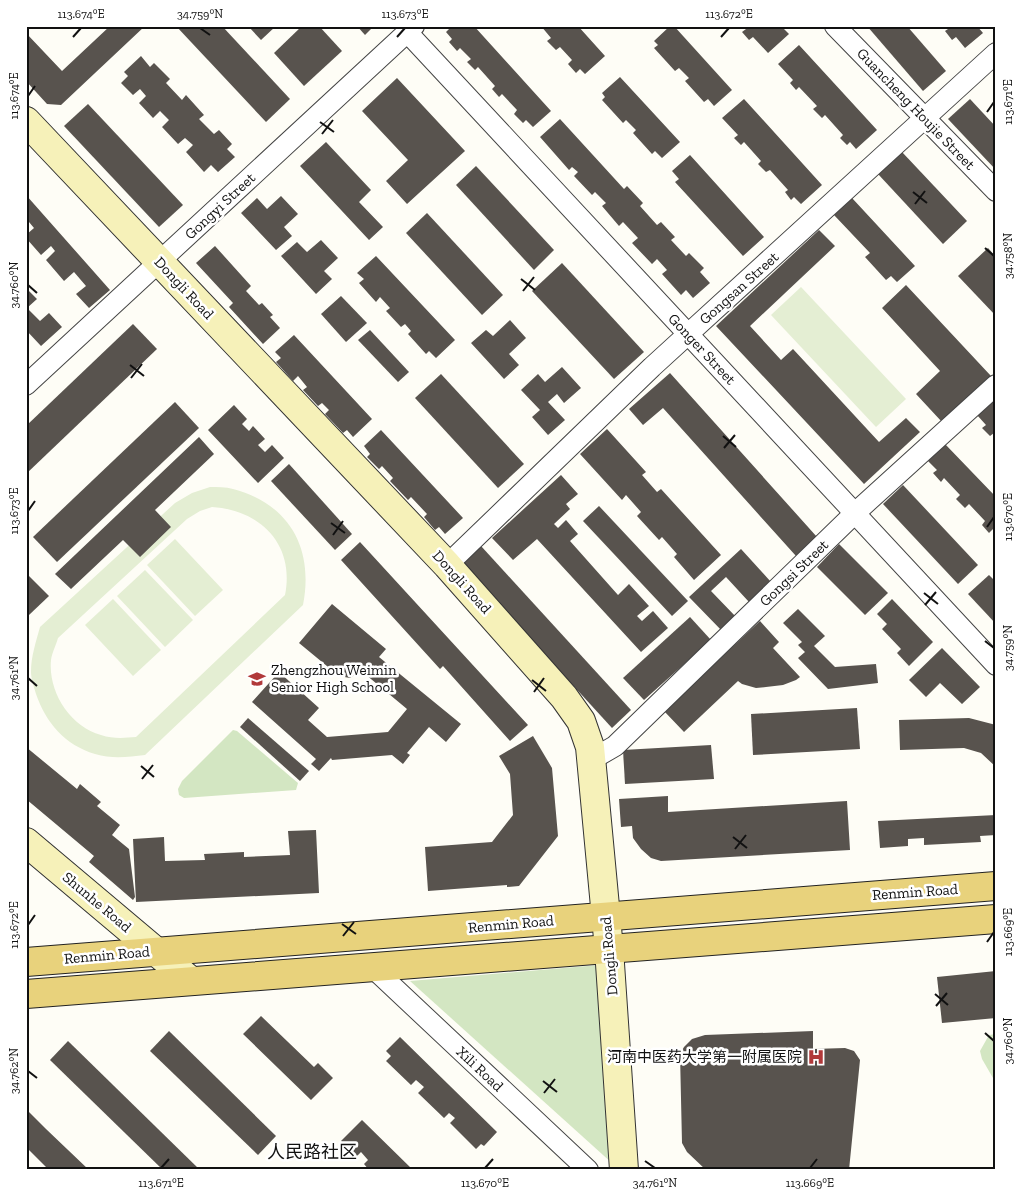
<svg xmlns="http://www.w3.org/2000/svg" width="1022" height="1196" font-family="'Zilla Slab','Noto Sans SC',serif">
<rect width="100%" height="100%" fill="#fefdf6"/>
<g fill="#d3e6c2">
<polygon points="233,730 237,731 298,783 296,790 184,798 179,795 178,789 182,781"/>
<polygon points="599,965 613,1164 410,981"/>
<polygon points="996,1034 996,1077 993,1078 982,1059 980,1051 989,1035"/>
</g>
<g fill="#e4eed3" fill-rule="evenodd">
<polygon points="801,287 906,399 876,427 771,315"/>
<path d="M 210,487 C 217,487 226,487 233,489 C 290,504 314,549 303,605 L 145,755 C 128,757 112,759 95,754 C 65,745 46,723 36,694 C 34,687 31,679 31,672 C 31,656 36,642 40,627 L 175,503 L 192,493 ZM 212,507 C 261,510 295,545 285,595 L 136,737 C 124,738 113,739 101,735 C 70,726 48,692 51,660 C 52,653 56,645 58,638 L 187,519 L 200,511 Z"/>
<polygon points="175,539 223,590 195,616 147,565"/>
<polygon points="145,570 193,620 165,647 117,596"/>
<polygon points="113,599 161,650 133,676 85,625"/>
</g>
<g fill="#58534e">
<polygon points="110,26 145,26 61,105 47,104 26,81 26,33 62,71"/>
<polygon points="176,26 222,26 290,99 266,122"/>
<polygon points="248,26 276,26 261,40"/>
<polygon points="302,26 319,26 342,51 304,86 274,53"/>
<polygon points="357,26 374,26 365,35"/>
<polygon points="452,26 474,26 551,111 533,127 526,120 523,123 514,114 517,110 502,94 499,97 492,89 495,86 478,67 475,70 467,62 471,59 460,48 457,51 449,42 452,39 446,32"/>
<polygon points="541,26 578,26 605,56 585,74 580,69 576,73 568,64 572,60 560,47 556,50 547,41 551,38"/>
<polygon points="670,26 674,26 732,90 714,106 708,99 704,102 685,81 689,78 679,68 675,71 654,48 658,45 654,41"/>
<polygon points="743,26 781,26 789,34 768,53 753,37 749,40 742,32 746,29"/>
<polygon points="867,26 907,26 946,71 923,91"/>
<polygon points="946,26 977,26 983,33 965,48 956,37 952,40 945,31 948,29"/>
<polygon points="799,45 877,130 856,149 850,142 847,145 840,138 843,135 825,115 822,118 813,109 817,106 799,87 796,90 790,83 793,80 778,64"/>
<polygon points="141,56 150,67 154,63 170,79 166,83 182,100 186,95 204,115 199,119 214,134 219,130 232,144 227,149 235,157 218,172 211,165 204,172 186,152 193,145 185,138 178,144 162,127 169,120 160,111 153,118 139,103 146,96 140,89 133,95 121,83 128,76 124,72"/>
<polygon points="620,77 680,142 662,158 655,151 652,154 633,133 636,130 626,120 623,123 602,100 605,97 602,93"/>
<polygon points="397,78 465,151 407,204 386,181 408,160 362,111"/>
<polygon points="744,99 822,185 801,204 794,197 791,200 785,192 788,190 770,170 766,172 758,164 761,161 744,142 741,145 734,138 738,135 722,118"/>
<polygon points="970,99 996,127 996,170 948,119"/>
<polygon points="88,104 183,205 159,227 64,126"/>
<polygon points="560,119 624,189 627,186 643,203 640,206 657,225 661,222 675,237 671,240 686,256 689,253 704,268 700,272 710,283 693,298 686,290 681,295 662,274 667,270 657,259 652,264 632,243 638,238 623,222 619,226 602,206 606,203 595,192 592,195 574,176 578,172 572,167 569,170 540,137"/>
<polygon points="326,142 371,190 359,202 383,227 369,240 300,166"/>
<polygon points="902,152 967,221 943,244 878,174"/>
<polygon points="690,155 764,237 743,256 675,182 679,179 672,171"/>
<polygon points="476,166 554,250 534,270 456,185"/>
<polygon points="26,195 110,290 89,308 76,294 86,286 74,272 64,281 46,260 55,251 51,246 41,255 26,238 26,235 34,228 29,222 26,224"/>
<polygon points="281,196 298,214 284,227 292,236 276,250 241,213 257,198 267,209"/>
<polygon points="852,198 915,266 897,282 891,276 886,280 865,257 870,253 834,215"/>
<polygon points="427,213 503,295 482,315 406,233"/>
<polygon points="819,230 835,246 750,326 781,360 793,349 879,442 906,418 920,432 864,484 716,326"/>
<polygon points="321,240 338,258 324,271 332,279 316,294 281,256 297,242 307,252"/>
<polygon points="215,246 251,286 246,291 259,305 262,303 273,315 270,317 280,328 263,344 229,307 233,303 196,263"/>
<polygon points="988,248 996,257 996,316 958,276"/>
<polygon points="376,256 455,340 436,358 429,351 426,354 408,334 411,331 405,324 401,327 386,311 390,308 380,297 376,302 359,283 364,279 357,273"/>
<polygon points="562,263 644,352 614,379 532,291"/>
<polygon points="906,285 991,376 942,422 916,394 940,371 882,308"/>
<polygon points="26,288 37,299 27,308 40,321 49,313 62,327 41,346 26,330"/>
<polygon points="341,296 367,323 346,342 321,314"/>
<polygon points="510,320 526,338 509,354 519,365 504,379 471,343 486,330 493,336"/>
<polygon points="133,324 157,349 26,474 26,426"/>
<polygon points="370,330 409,372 398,382 358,340"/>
<polygon points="294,335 372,419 353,437 347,430 343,433 325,414 329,410 322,403 318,406 303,390 307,387 298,376 293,381 276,362 281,358 275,352"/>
<polygon points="562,367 581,388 564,403 557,394 548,402 565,420 548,435 532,417 540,410 521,390 538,374 545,382"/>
<polygon points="670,373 817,537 796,556 663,408 643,425 629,409"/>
<polygon points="441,374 524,464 498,488 415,398"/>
<polygon points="995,399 996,435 994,433 990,436 982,428 986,425 977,415"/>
<polygon points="175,402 199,428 57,562 33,537"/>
<polygon points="234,405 247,419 242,424 249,431 253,426 265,439 258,445 265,452 272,445 284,458 258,483 208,430"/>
<polygon points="607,429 646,472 642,475 657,492 661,489 721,555 694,580 674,557 677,554 662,537 659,540 637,516 641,512 626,495 622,500 580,454"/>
<polygon points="381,430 463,518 445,534 439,527 435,530 424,517 427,514 411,497 408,500 390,481 393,478 382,466 379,469 367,457 370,454 364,446"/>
<polygon points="199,437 214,454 155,510 171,527 140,557 123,540 71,589 55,574"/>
<polygon points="945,444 996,497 996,532 993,529 989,533 982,525 985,521 969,504 965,508 956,499 960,495 944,478 941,482 933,473 937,470 928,461"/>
<polygon points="289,464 352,534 335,550 271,481"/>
<polygon points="561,475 578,494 566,504 570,509 554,524 558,528 566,520 578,534 570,541 618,595 629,584 649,606 637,616 642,621 653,611 668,628 641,652 537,539 513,560 492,538"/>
<polygon points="903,485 978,565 958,584 883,504"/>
<polygon points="599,506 688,601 672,616 583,521"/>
<polygon points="360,542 528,725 510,741 443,666 440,669 341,560"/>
<polygon points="839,544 888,593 865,615 817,567"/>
<polygon points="481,546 631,710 612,728 462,564"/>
<polygon points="741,549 771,582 749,602 726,577 711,591 737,618 723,632 689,597"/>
<polygon points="26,573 49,596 29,615 26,613"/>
<polygon points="989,575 996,582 996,624 968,594"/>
<polygon points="892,599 933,642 909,666 897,653 901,649 882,629 887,624 877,614"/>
<polygon points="332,604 386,649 379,657 461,724 446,742 429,727 407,753 410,755 403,764 392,755 332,760 331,758 319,771 311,764 316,759 252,702 279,672 319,708 308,720 327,737 388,732 407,709 365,674 362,677 357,673 350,678 339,676 299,643"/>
<polygon points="798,609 825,636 814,646 835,667 876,664 878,683 828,689 798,658 805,652 798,645 802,642 783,623"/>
<polygon points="690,617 711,640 644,700 623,678"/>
<polygon points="760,621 779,642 773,648 800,677 796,680 783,685 766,687 756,688 742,684 738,681 684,732 664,711"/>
<polygon points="942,648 980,687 962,704 940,683 926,697 909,680"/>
<polygon points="857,708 860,749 753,755 751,714"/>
<polygon points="248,718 309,771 300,781 240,727"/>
<polygon points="969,718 996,725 996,767 981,753 964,748 900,750 899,720"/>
<polygon points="533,736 552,768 558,836 519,886 507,887 507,885 428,891 425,847 492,842 513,815 510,774 499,756"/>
<polygon points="711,745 714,779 625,784 623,750"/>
<polygon points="26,747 77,789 80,784 101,802 97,806 120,825 112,835 129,849 135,897 133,900 89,862 94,856 26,799"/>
<polygon points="668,796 668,812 847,801 850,850 661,861 651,858 641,849 633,838 632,826 621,827 619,799"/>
<polygon points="996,815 996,835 980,836 981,842 924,845 924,838 908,839 908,846 880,848 878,821"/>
<polygon points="316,830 319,893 136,902 133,839 164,837 165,861 205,860 204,854 244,852 244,857 290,855 288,831"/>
<polygon points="996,971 996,1018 942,1023 937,977"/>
<polygon points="261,1016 314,1067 318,1063 333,1078 311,1100 243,1034"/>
<polygon points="169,1031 276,1136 258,1155 150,1051"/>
<polygon points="813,1031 813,1049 845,1048 854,1051 860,1060 849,1170 706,1170 687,1152 682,1143 680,1054 684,1047 692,1039 705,1035"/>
<polygon points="400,1037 497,1132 484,1146 481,1144 476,1149 450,1123 455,1118 449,1113 444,1118 418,1093 424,1087 416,1080 411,1085 386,1061 391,1056 386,1051"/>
<polygon points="68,1041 200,1170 163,1170 50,1060"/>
<polygon points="26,1109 46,1129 89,1170 49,1170 26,1147"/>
<polygon points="362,1120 413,1170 369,1170 364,1164 368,1160 361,1152 356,1157 341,1141"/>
</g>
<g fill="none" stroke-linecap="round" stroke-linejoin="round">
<g stroke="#444" stroke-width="22">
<g id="street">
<polyline points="835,26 996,191"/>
<polyline points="407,32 996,665"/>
<polyline points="26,385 414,26"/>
<polyline points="447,565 652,367 996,53"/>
<polyline points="591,760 615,746 855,513 996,385"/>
<polyline points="372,967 588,1170"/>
</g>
</g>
<g stroke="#333" stroke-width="30">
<g id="secondary">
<polyline points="26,121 447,565 564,697 581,721 590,747 609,949 624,1170"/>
<polyline points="26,842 191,981"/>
</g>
</g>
<g stroke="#222" stroke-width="30">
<g id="primary">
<polyline points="26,962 996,886"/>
<polyline points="26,994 996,919"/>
</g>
</g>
<use href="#street" stroke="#fff" stroke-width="20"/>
<use href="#secondary" stroke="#f6f1b9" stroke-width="28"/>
<use href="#primary" stroke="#e8d27c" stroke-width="28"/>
</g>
<path fill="none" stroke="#111" stroke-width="2" d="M 200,28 L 210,35M 73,37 L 81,28M 397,37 L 405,28M 721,37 L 729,28M 28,96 L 35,86M 987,112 L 994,102M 320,122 L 334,132M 322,134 L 333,120M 913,192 L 927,203M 915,204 L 925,191M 985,248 L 994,256M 521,279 L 535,290M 28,285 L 37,293M 523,291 L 534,277M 130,365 L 144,376M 131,378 L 142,364M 723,436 L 736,447M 724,448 L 735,435M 28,511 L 35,501M 331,523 L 345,533M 987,527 L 994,517M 333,535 L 343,521M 924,593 L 938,604M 925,605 L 936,592M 985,641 L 994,648M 28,678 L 37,686M 532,680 L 546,691M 534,692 L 544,678M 141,766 L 154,777M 142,779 L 153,765M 733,837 L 747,848M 735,849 L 746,835M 342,924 L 356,934M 28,925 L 35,915M 343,936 L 354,922M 987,942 L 994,932M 935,994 L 948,1005M 936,1006 L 947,993M 985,1033 L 994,1041M 28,1071 L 37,1078M 543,1081 L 557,1092M 544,1093 L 555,1079M 645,1161 L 655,1168M 161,1168 L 169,1159M 485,1168 L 493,1159M 810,1168 L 817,1159"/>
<defs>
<g id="school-bare" transform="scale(1.35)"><path d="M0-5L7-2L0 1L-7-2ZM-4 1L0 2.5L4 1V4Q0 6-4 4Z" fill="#b1393a" stroke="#fff" stroke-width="2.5" paint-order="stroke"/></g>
<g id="hospital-bare" transform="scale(1.35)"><path d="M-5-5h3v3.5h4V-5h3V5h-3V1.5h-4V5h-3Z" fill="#b1393a" stroke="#fff" stroke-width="2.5" paint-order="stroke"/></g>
</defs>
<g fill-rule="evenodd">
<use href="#school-bare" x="257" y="679"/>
<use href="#hospital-bare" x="816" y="1057"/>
</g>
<g text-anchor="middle" stroke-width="5" stroke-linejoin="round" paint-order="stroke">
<g font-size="15" fill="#111" stroke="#fff">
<text transform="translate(916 109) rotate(46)" y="5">Guancheng Houjie Street</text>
<text transform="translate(220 206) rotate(-43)" y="5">Gongyi Street</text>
<text transform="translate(184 288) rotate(47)" y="5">Dongli Road</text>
<text transform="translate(739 288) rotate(-42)" y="5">Gongsan Street</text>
<text transform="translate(702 349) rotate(47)" y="5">Gonger Street</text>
<text transform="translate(794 573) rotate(-44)" y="5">Gongsi Street</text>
<text transform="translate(462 582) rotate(48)" y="5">Dongli Road</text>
<text transform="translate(915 892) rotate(-4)" y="5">Renmin Road</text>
<text transform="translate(97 902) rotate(40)" y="5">Shunhe Road</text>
<text transform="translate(511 924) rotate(-5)" y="5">Renmin Road</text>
<text transform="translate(107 955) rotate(-5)" y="5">Renmin Road</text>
<text transform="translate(609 956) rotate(-95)" y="5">Dongli Road</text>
<text transform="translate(480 1069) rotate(43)" y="5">Xili Road</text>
</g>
<g font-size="15" fill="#111" stroke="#fff" text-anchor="start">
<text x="271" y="675">Zhengzhou Weimin<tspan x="271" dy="17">Senior High School</tspan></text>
<text x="802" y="1062" text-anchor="end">河南中医药大学第一附属医院</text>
</g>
<g font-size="18" fill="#111" stroke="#fff">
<text x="312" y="1158">人民路社区</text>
</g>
</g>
<rect width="1022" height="1196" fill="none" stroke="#ffffff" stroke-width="55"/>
<rect x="28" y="28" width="966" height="1140" fill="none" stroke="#111" stroke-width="2"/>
<g font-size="12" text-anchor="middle" fill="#111">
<text x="81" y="18">113.674°E</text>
<text x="200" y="18">34.759°N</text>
<text x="405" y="18">113.673°E</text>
<text x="729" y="18">113.672°E</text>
<text transform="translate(14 96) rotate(-90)" y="4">113.674°E</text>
<text transform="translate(1008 102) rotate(-90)" y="4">113.671°E</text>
<text transform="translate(1008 256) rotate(-90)" y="4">34.758°N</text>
<text transform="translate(14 285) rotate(-90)" y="4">34.760°N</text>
<text transform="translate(14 511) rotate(-90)" y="4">113.673°E</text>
<text transform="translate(1008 517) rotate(-90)" y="4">113.670°E</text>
<text transform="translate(1008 648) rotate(-90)" y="4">34.759°N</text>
<text transform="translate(14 678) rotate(-90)" y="4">34.761°N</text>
<text transform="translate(14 925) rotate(-90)" y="4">113.672°E</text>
<text transform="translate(1008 932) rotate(-90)" y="4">113.669°E</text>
<text transform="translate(1008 1041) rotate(-90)" y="4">34.760°N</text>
<text transform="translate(14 1071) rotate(-90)" y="4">34.762°N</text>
<text x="161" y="1187">113.671°E</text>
<text x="485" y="1187">113.670°E</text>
<text x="655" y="1187">34.761°N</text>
<text x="810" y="1187">113.669°E</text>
</g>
</svg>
